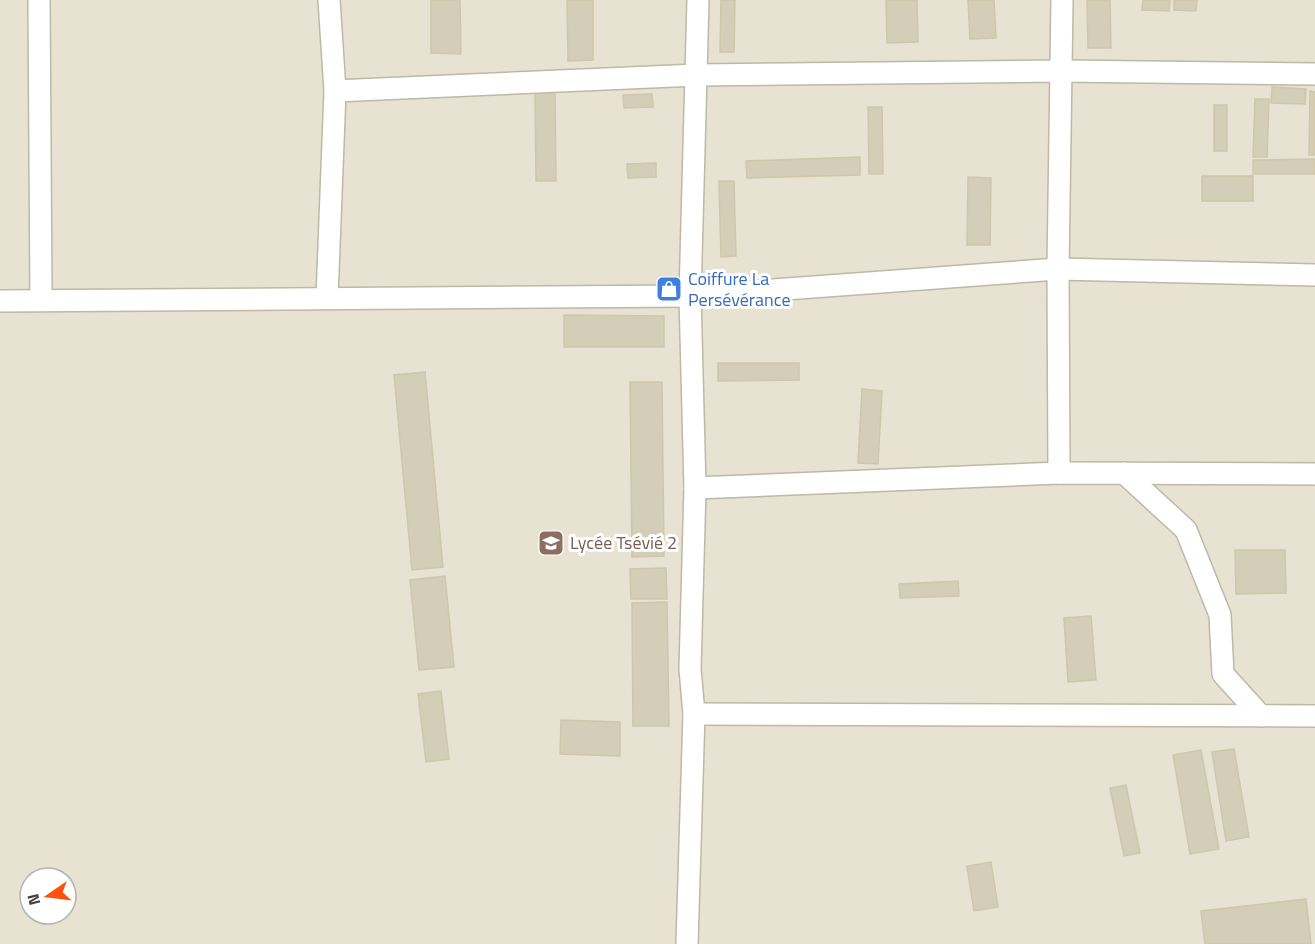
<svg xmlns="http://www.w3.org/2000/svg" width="1315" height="944" font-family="'Titillium Web',sans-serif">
<rect width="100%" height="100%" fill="#f2f0e3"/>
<path fill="#e7e2d1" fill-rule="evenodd" d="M 0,0 L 1315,0 L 1315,944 L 0,944 ZM 30,878 L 66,878 L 66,914 L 30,914 Z"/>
<g fill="#d4cdb8" stroke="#cfc6ab" stroke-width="1.5">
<polygon points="431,0 460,0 461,54 431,53"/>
<polygon points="567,0 593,0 593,60 568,61"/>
<polygon points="721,0 735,0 734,52 720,52"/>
<polygon points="886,0 917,0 918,42 887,43"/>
<polygon points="968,0 994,0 996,38 970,39"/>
<polygon points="1087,0 1110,0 1111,48 1088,48"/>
<polygon points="1143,0 1170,0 1169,11 1142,10"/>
<polygon points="1174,0 1197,0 1196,11 1174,10"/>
<polygon points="1272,87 1306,89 1305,104 1271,103"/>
<polygon points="1310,91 1315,92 1315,155 1309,155"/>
<polygon points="535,92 555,92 556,181 536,181"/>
<polygon points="652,94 653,107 624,108 623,95"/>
<polygon points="1255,99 1269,99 1267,157 1253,157"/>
<rect x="1214" y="105" width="13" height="46"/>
<polygon points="868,107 882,107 883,174 869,174"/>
<polygon points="860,157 860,175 747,178 746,161"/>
<polygon points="1315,159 1315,174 1253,174 1253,160"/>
<polygon points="656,163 656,177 628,178 627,164"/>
<rect x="1202" y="176" width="51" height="25"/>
<polygon points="968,177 991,178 990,245 967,245"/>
<polygon points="719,181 734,181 736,256 721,257"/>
<polygon points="564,315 664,316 664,347 564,347"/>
<polygon points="718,363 799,363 799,380 718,381"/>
<polygon points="425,372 443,567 412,570 394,375"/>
<polygon points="630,382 662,382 664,556 632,557"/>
<polygon points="862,389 882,391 878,464 858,463"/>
<polygon points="1235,550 1285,550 1286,593 1236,594"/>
<polygon points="666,568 667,599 631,599 630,569"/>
<polygon points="445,576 454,667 419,670 410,580"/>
<polygon points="958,581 959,596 900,598 899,584"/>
<polygon points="667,602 669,726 633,726 632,603"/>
<polygon points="1091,616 1096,680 1068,682 1064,618"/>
<polygon points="441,691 449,759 426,762 418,694"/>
<polygon points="561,720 620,722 620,756 560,754"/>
<polygon points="1234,749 1249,837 1226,841 1212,752"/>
<polygon points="1201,750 1219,849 1190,854 1173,755"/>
<polygon points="1126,785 1140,853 1124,856 1110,788"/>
<polygon points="991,862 998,907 974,911 967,866"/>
<polygon points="1306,899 1311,944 1205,944 1201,911"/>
</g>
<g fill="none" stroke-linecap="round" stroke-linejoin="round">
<g stroke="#beb9a5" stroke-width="24">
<g id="minor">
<polyline points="39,0 41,300"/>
<polyline points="335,91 697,75 1061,71 1315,74"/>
<polyline points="327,298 335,91 329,0"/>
<polyline points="0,301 690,296 1058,269 1315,275"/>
<polyline points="1059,473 1058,269 1062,0"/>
<polyline points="1124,473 1186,530 1220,615 1223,674 1261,716"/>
<polyline points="695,488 1059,473 1315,474"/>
<polyline points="694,714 1315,716"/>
<polyline points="687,944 694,714 690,669 695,488 690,296 698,0"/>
</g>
</g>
<use href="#minor" stroke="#fff" stroke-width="21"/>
</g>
<defs>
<g id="shop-square" transform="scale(1.35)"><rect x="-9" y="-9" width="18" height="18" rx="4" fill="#3f7fe0" stroke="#fff"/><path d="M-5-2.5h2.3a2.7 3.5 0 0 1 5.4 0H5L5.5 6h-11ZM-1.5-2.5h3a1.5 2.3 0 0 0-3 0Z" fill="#fff"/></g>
<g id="school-square" transform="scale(1.35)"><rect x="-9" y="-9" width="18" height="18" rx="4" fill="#8d6e63" stroke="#fff"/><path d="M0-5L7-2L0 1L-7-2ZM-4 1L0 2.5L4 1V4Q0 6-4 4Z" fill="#fff"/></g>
</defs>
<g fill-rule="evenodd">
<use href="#shop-square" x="669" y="289"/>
<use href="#school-square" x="551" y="543"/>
</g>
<g text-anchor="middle" stroke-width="6" stroke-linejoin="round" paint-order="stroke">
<g font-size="18" fill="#366cbe" stroke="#fff" text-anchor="start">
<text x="688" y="285">Coiffure La<tspan x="688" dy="21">Persévérance</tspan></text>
</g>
<g font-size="18" fill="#785e54" stroke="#fff" text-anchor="start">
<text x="570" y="549">Lycée Tsévié 2</text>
</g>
</g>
<g transform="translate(48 896) rotate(256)"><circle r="28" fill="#ffffff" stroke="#b4b3ad" stroke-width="1.5"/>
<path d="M0-4.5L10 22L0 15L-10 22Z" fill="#ff510d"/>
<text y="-9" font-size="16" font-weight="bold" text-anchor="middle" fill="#444033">N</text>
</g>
</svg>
